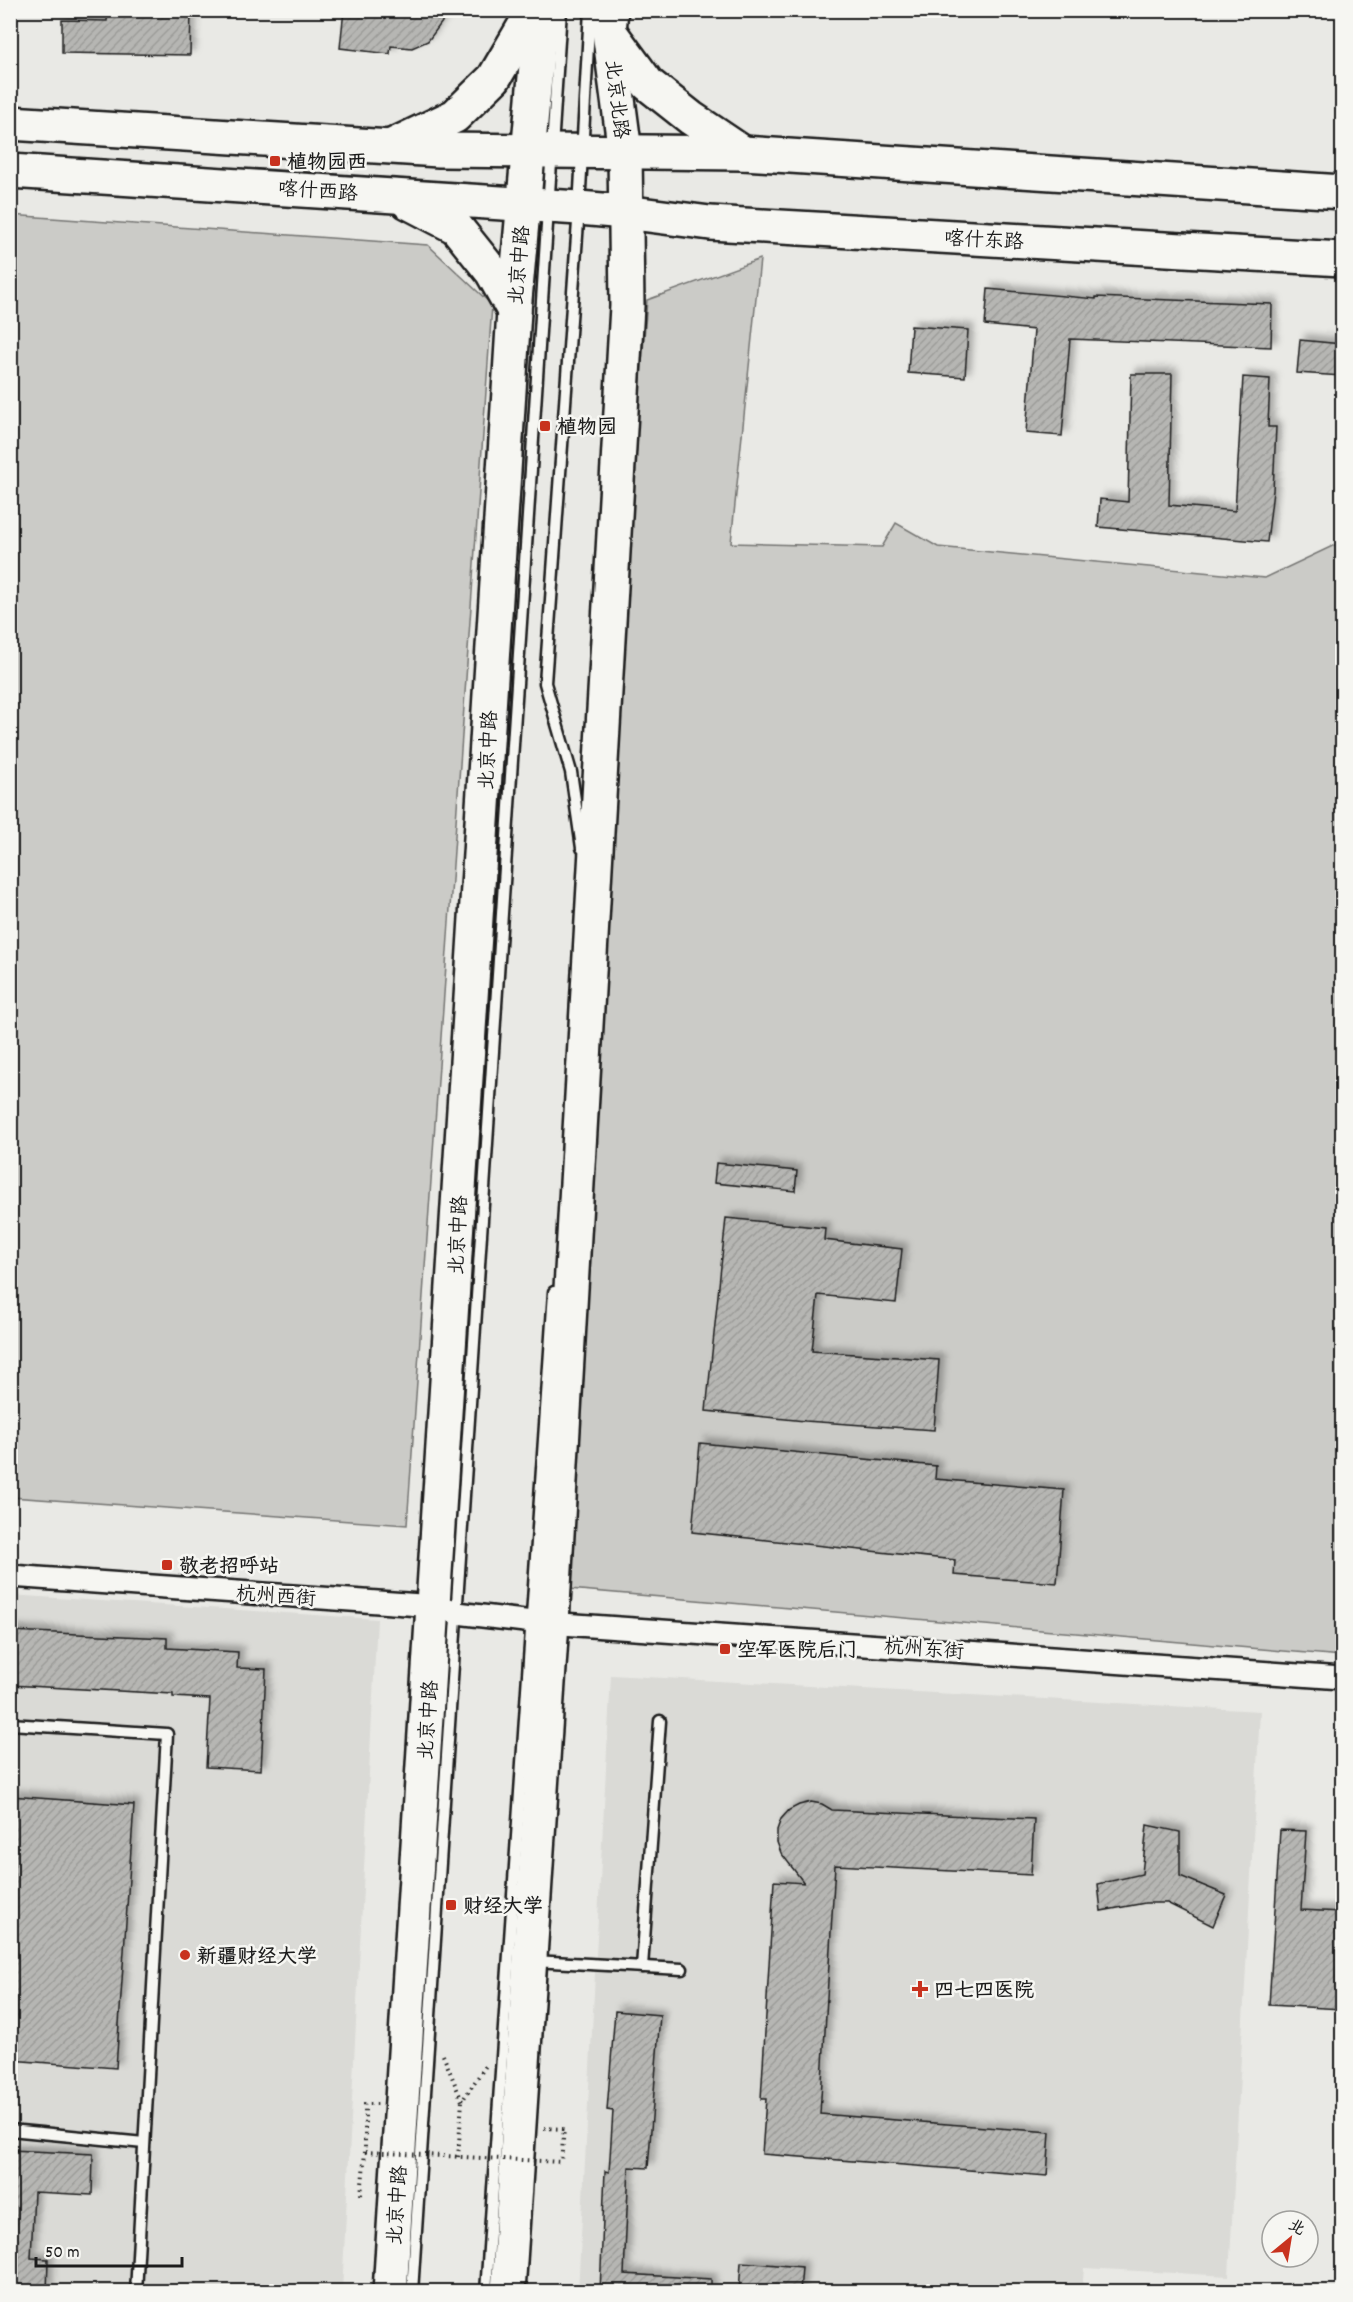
<svg xmlns="http://www.w3.org/2000/svg" width="1353" height="2302" font-family="Dekko,'LXGW WenKai TC',sans-serif">
<defs>
<pattern id="building-hatch" width="6" height="6" patternUnits="userSpaceOnUse" patternTransform="scale(1.5)"><rect width="6" height="6" fill="#b6b6b3"/><path d="M-1 1l2-2M0 6l6-6M5 7l2-2" fill="none" stroke="#9c9c99"/></pattern>
<filter id="shadow"><feDropShadow dx="5.5" dy="-5.5" stdDeviation="3" flood-color="#0004"/></filter>
</defs>
<rect width="100%" height="100%" fill="#e9e9e5"/>
<filter id="ink" filterUnits="userSpaceOnUse"><feTurbulence type="fractalNoise" baseFrequency=".0167" numOctaves="2"/><feDisplacementMap in="SourceGraphic" scale="12" xChannelSelector="R" yChannelSelector="G"/><feConvolveMatrix kernelMatrix="1 2 1 2 8 2 1 2 1" color-interpolation-filters="sRGB"/></filter>
<g filter="url(#ink)">
<g fill="#dadad6">
<polygon points="10,1595 377,1619 342,2291 11,2291"/>
<polygon points="611,1675 1260,1711 1229,2276 1084,2268 1082,2292 578,2292"/>
</g>
<g fill="#cbcbc7" stroke="#747472" stroke-width="1.5">
<polygon points="10,215 428,245 492,305 407,1525 11,1497"/>
<polygon points="760,259 731,543 882,547 896,523 938,547 1265,578 1339,543 1342,527 1342,1656 546,1587 647,300"/>
</g>
<g fill="url(#building-hatch)" stroke="#1c1c1c" stroke-width="1.5" filter="url(#shadow)">
<polygon points="108,10 191,10 190,55 62,53 62,20 107,21"/>
<polygon points="344,10 443,10 442,22 428,41 412,48 391,46 390,54 340,48"/>
<polygon points="988,289 1096,299 1096,297 1272,304 1271,347 1070,339 1062,436 1026,433 1034,330 985,325"/>
<polygon points="911,326 968,330 965,377 908,373"/>
<polygon points="1300,340 1342,344 1342,376 1297,373"/>
<polygon points="1131,374 1172,374 1169,505 1235,511 1243,377 1270,379 1268,427 1276,427 1273,491 1267,542 1098,527 1100,499 1128,502"/>
<polygon points="716,1163 797,1171 795,1191 714,1183"/>
<polygon points="726,1218 825,1228 824,1240 902,1249 896,1303 818,1295 812,1351 939,1360 934,1430 805,1421 706,1411"/>
<polygon points="700,1443 936,1466 935,1479 1064,1490 1057,1583 954,1575 955,1560 692,1532"/>
<polygon points="10,1631 167,1638 167,1648 238,1652 237,1668 266,1669 261,1770 206,1767 210,1699 173,1697 173,1694 10,1685"/>
<polygon points="10,1796 134,1805 116,2068 10,2060"/>
<polygon points="811,1802 822,1804 832,1810 1034,1819 1031,1875 835,1865 820,2114 1050,2132 1047,2176 762,2154 766,2099 761,2099 774,1881 804,1883 781,1853 777,1842 777,1830 781,1819 789,1810 799,1805"/>
<polygon points="1147,1825 1180,1832 1180,1876 1226,1895 1213,1926 1167,1903 1145,1903 1101,1911 1098,1884 1142,1874"/>
<polygon points="1280,1830 1306,1831 1301,1910 1342,1912 1342,2009 1269,2005"/>
<polygon points="615,2011 660,2015 648,2168 629,2167 624,2274 711,2279 711,2292 600,2292 605,2171 609,2172 613,2111 607,2110"/>
<polygon points="10,2150 93,2154 92,2195 34,2192 31,2258 48,2259 47,2292 10,2292"/>
<polygon points="741,2262 802,2267 800,2292 739,2292"/>
</g>
<g fill="none" stroke-linecap="round" stroke-linejoin="round">
<g stroke="#1c1c1c" stroke-width="15">
<g id="lane">
<polyline points="582,848 571,772 545,683 579,208 590,10"/>
<polyline points="10,1724 167,1734 136,2292"/>
<polyline points="533,1961 682,1969"/>
<polyline points="642,1967 660,1721"/>
<polyline points="10,2130 144,2143"/>
<polyline points="412,2292 561,10"/>
<polyline points="486,2292 554,1292"/>
</g>
</g>
<g stroke="#1c1c1c" stroke-width="26">
<polyline id="street" points="10,1576 435,1606 457,1613 533,1622 1342,1678"/>
</g>
<g stroke="#1c1c1c" stroke-width="38">
<g id="primary">
<polyline points="612,35 648,84 691,118 743,153"/>
<polyline points="10,123 439,150 743,153 1342,192"/>
<polyline points="392,146 455,116 494,78 534,10"/>
<polyline points="10,171 579,208 625,212 710,223 1342,259"/>
<polyline points="408,202 456,227 492,272 514,311"/>
<polyline points="390,2292 514,311 541,10"/>
<polyline points="508,2292 552,1622 627,306 625,152 609,31 611,10"/>
</g>
</g>
<g stroke="#1c1c1c" stroke-width="4" stroke-dasharray="1.5 4.5" stroke-linecap="butt">
<polyline points="443,2055 462,2101 487,2064"/>
<polyline points="544,2128 564,2129 561,2162"/>
<polyline points="458,2157 462,2101"/>
<polyline points="361,2195 365,2152 365,2104 378,2104"/>
</g>
<use href="#lane" stroke="#f6f6f2" stroke-width="10"/>
<use href="#street" stroke="#f6f6f2" stroke-width="21"/>
<use href="#primary" stroke="#f6f6f2" stroke-width="33"/>
<polyline stroke="#1c1c1c" stroke-width="4" stroke-dasharray="1.5 4.5" stroke-linecap="butt" points="365,2152 561,2162"/>
</g>
</g>
<g fill="#c8321e" stroke="#f6f6f2" stroke-width="2">
<rect x="269" y="155" width="12" height="12" rx="3"/>
<rect x="539" y="420" width="12" height="12" rx="3"/>
<rect x="161" y="1559" width="12" height="12" rx="3"/>
<rect x="719" y="1643" width="12" height="12" rx="3"/>
<rect x="445" y="1899" width="12" height="12" rx="3"/>
<circle cx="185" cy="1955" r="6"/>
<path d="M917 1980h6v6h6v6h-6v6h-6v-6h-6v-6h6z"/>
</g>
<g text-anchor="middle" stroke-width="5" stroke-linejoin="round" paint-order="stroke">
<g font-size="20" fill="#1c1c1c" stroke="#f6f6f2">
<text transform="translate(618 99) rotate(83)" y="7">北京北路</text>
<text transform="translate(318 190) rotate(4)" y="7">喀什西路</text>
<text transform="translate(984 239) rotate(3)" y="7">喀什东路</text>
<text transform="translate(518 265) rotate(-85)" y="7">北京中路</text>
<text transform="translate(487 750) rotate(-87)" y="7">北京中路</text>
<text transform="translate(457 1235) rotate(-87)" y="7">北京中路</text>
<text transform="translate(276 1595) rotate(4)" y="7">杭州西街</text>
<text transform="translate(924 1648) rotate(4)" y="7">杭州东街</text>
<text transform="translate(427 1720) rotate(-86)" y="7">北京中路</text>
<text transform="translate(396 2205) rotate(-86)" y="7">北京中路</text>
</g>
<g font-size="20" font-weight="bold" fill="#1c1c1c" stroke="#f6f6f2" text-anchor="start">
<text x="287" y="168">植物园西</text>
<text x="557" y="433">植物园</text>
<text x="179" y="1572">敬老招呼站</text>
<text x="737" y="1656">空军医院后门</text>
<text x="463" y="1912">财经大学</text>
<text x="197" y="1962">新疆财经大学</text>
<text x="934" y="1996">四七四医院</text>
</g>
</g>
<rect width="1353" height="2302" fill="none" stroke="#f6f6f2" stroke-width="36"/>
<rect x="18" y="18" width="1317" height="2266" fill="none" stroke="#1c1c1c" stroke-width="2" filter="url(#ink)"/>
<g transform="translate(1290 2239) rotate(30)"><circle r="28" fill="#f6f6f2" stroke="#9f9f9c" stroke-width="1.5"/>
<path d="M0-4.5L10 22L0 15L-10 22Z" fill="#c8321e"/>
<text y="-9" font-size="16" font-weight="bold" text-anchor="middle" fill="#1c1c1c">北</text>
</g>
<path d="M36 2257v9h146v-9" fill="none" stroke="#1c1c1c" stroke-width="3"/>
<text x="45" y="2257" font-size="18" fill="#1c1c1c" stroke="#f6f6f2" stroke-width="4.5" paint-order="stroke">50 m</text>
</svg>
